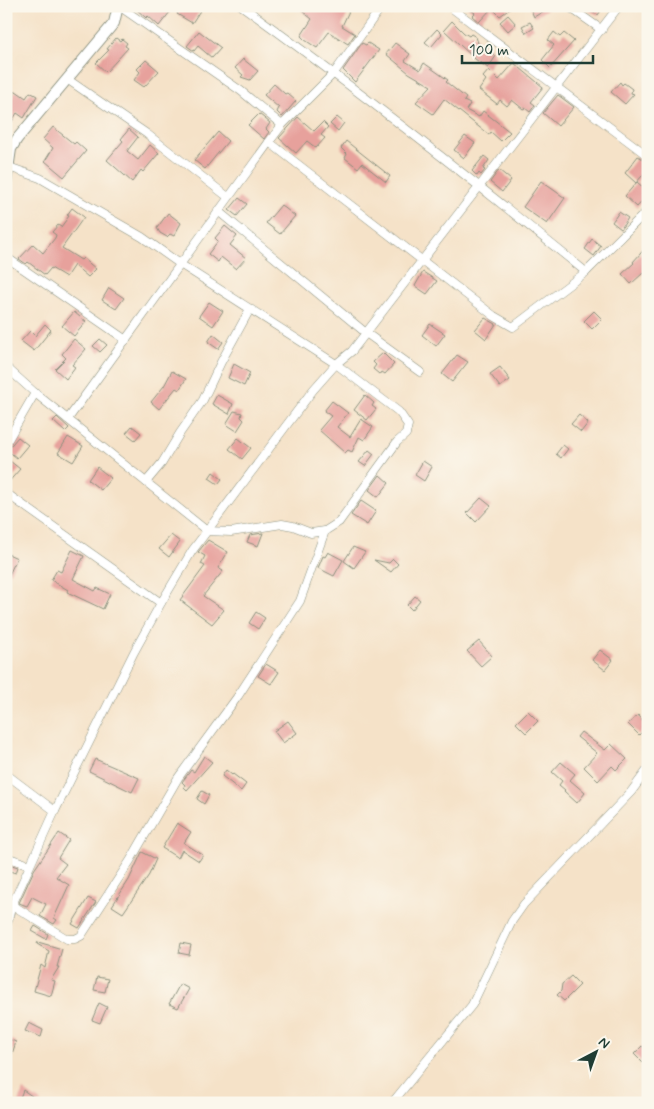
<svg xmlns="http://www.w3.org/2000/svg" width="654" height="1109" font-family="Mynerve,sans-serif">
<rect width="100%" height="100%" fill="#fbf7ec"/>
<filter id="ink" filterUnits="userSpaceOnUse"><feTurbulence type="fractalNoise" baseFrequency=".02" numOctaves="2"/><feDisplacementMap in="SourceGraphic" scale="10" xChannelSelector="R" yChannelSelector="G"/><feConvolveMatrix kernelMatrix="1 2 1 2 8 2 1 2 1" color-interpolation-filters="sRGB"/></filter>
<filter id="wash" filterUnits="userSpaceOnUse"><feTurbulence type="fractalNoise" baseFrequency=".0096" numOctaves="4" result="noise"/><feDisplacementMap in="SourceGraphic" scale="20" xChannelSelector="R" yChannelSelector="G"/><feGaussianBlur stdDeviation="1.12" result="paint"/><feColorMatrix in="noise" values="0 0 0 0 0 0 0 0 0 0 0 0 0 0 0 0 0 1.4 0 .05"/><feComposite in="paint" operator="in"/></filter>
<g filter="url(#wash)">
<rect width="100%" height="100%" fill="#f5e2c8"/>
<g id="blocks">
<g fill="#e7a19c">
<polygon points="133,6 164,6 170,12 159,26 148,16 146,18"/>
<polygon points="182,6 203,6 192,23 177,14"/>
<polygon points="305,6 347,6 346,9 349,11 342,26 355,34 348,44 329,32 317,48 305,40 301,36 312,19 302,11"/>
<polygon points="466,6 514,6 500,16 492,8 479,22 472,16 475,13"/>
<polygon points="529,6 552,6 534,17"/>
<polygon points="579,6 604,6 598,15"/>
<polygon points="508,15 516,24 508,31 500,22"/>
<polygon points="452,21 464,33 469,36 471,34 476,37 478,43 486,49 489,47 493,52 492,53 496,56 488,68 475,59 444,30"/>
<polygon points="530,22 534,28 526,33 522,26"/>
<polygon points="437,29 442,34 431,47 425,42"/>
<polygon points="199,31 221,48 212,58 198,46 194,51 187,46"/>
<polygon points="554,32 560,37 564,33 574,41 550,68 542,60 554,45 548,40"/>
<polygon points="116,38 120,41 122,39 127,43 125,46 128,48 106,72 96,63 109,50 107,49"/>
<polygon points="362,43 366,45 368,43 379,50 355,82 343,70"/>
<polygon points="395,43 410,54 405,61 420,70 424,63 448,80 446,82 466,98 464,101 470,104 466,110 479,117 483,111 510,132 501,141 491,132 489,135 444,99 433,114 416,102 431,86 409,73 386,54"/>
<polygon points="243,59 258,71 250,80 241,77 243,75 235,68"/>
<polygon points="146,60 159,71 144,87 134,80 140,72 137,69"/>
<polygon points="514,63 543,87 531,102 535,105 530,112 525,108 523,109 512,100 507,106 500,100 497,104 479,90 486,80 483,77 489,70 499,80"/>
<polygon points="620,82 622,85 624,83 632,89 631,93 634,94 625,104 611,92"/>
<polygon points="274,84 285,94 287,93 296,101 282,117 277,112 279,108 264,95"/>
<polygon points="16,91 26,98 30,92 37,96 24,118 17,113 6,131 6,105"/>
<polygon points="558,95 574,107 558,126 543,113"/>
<polygon points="259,114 270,123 266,129 269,132 264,139 248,125"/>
<polygon points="298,117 314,131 323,122 328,127 321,135 325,138 316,148 307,141 296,153 279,138"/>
<polygon points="337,117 344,123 338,131 330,124"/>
<polygon points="53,127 74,144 76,142 86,151 64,177 45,161 53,148 43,139"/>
<polygon points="129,129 138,137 127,151 138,160 150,145 159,153 143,172 141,170 132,182 107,160 123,141 121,139"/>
<polygon points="218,132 228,141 205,169 194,160"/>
<polygon points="465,136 475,143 464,158 454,150"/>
<polygon points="346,141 390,176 386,182 362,163 358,168 345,158 347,154 341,148"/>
<polygon points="484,156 489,160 483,169 485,170 481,175 479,173 477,176 472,171"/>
<polygon points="638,156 648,162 648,169 636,183 625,173"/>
<polygon points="499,170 511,180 502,192 490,182"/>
<polygon points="541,181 565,198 547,224 523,207"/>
<polygon points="637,182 647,191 645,194 647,196 637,207 625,196"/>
<polygon points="239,198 247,204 237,216 229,210"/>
<polygon points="281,205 295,216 280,234 266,223"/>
<polygon points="72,208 84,217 62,248 81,260 83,258 96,269 88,277 74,265 66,277 51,268 45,275 28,262 26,264 19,259 33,244 43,253 55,238 56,235 52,232 58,225 61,227 69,216 67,215"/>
<polygon points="619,212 628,218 621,229 612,222"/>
<polygon points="168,213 181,223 174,236 170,234 167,237 160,233 157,228"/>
<polygon points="225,226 237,236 230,245 246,258 236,269 221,257 218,262 208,254 218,241 215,238"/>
<polygon points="592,239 601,246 594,256 585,249"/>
<polygon points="648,245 648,277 643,273 631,284 622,274 634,263 633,262"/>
<polygon points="423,272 437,281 427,294 415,286"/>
<polygon points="109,288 124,298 116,309 102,300"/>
<polygon points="209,302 223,311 213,326 199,316"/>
<polygon points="594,311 602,319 592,329 584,321"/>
<polygon points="74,312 86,322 74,336 62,326"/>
<polygon points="485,318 496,324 486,339 475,330"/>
<polygon points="45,324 51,330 34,351 21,341 30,331 35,336"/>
<polygon points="430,324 445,334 436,346 422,335"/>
<polygon points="213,334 223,342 218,349 208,342"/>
<polygon points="74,339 86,349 72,365 75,367 66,379 55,369 66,358 62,354"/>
<polygon points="100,339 107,345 100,352 93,346"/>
<polygon points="383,353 394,364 385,374 382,372 379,374 373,369 376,365 373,362"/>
<polygon points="457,355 468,362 452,382 442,374"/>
<polygon points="234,364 250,373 244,386 228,378"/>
<polygon points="500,367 510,380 500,387 490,374"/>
<polygon points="172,371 186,379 179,390 176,388 159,409 151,402 164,386"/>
<polygon points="217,395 233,404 229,414 212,404"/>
<polygon points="365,395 374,403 372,406 376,409 367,420 354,410"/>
<polygon points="332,401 348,413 337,427 350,437 361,419 373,427 364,440 359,437 352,452 348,450 345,453 319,430 331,416 324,411"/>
<polygon points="234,411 242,413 241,417 244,420 237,431 226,424"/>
<polygon points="579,415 588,423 581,432 571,424"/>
<polygon points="57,417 69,428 65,432 53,421"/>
<polygon points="132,426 141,433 135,440 126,433"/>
<polygon points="18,437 28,445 17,458 7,450"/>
<polygon points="68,437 83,446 73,462 58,453"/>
<polygon points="238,438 251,448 242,459 229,449"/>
<polygon points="563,445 568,449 561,458 556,454"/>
<polygon points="369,450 374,454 365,466 359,462"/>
<polygon points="10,461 20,469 6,485 6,465"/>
<polygon points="423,461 432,467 424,481 415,475"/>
<polygon points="97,467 111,478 101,490 88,480"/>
<polygon points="213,472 222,479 218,484 209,478"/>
<polygon points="380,475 389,483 378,497 369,490"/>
<polygon points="481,498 491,506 476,522 467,513"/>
<polygon points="361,501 376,511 367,525 351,515"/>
<polygon points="263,533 258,546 247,542 250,535"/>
<polygon points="171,535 180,542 169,557 159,549"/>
<polygon points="208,540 228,552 218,568 223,571 203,596 224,610 212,624 180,600 205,566 201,564 205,556 198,552"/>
<polygon points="353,547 365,552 354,568 344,561"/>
<polygon points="72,550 84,556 73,579 95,591 97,588 110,594 103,609 67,592 68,590 51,580 57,570 61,572"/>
<polygon points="328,552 343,560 334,576 318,568 323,556 325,557"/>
<polygon points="6,553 17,558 6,581"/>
<polygon points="393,559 398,564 391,572 374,560 389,563"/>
<polygon points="415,596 420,600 412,610 407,605"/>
<polygon points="256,612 265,618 258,629 249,623"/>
<polygon points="479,641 492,656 481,666 467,651"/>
<polygon points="600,650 613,660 605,670 592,660"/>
<polygon points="266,664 279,672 271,684 258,676"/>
<polygon points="528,711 538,721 526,733 516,723"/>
<polygon points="638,715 648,726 639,735 628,724"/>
<polygon points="288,721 297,733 283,743 274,731"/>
<polygon points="581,732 605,750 611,744 627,759 616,770 612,766 598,781 584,767 597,753 577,737"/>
<polygon points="204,756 212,762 187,790 184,787 185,785 182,782 191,770 194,772"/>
<polygon points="95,759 139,778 132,792 89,771"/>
<polygon points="561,762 575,774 570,780 585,793 577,803 564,791 565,790 559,785 562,781 552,772"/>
<polygon points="226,770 232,775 233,774 246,784 241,791 222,776"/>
<polygon points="202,791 209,795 204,804 197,799"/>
<polygon points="177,823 191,832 184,843 203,855 199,861 182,850 178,858 162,848"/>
<polygon points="59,833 69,840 58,858 66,864 56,877 69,885 54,918 57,920 54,924 40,916 46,904 32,897 27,906 19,903 34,870"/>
<polygon points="142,852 156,859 149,875 123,913 112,906 129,880"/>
<polygon points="6,863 18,867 16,873 6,870"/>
<polygon points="88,898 96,902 79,928 72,924"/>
<polygon points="35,926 48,934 46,939 32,931"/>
<polygon points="38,942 62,949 57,967 59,967 51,980 55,981 51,996 34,991 41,965 45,968 49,951 37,944"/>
<polygon points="181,943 191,945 189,955 179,953"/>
<polygon points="571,976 580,985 564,1001 557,995 561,991 562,984"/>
<polygon points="97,977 108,979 105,992 94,990"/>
<polygon points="180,984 189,989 178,1008 169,1004"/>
<polygon points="99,1003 107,1007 100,1023 92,1020"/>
<polygon points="29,1023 43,1030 41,1037 25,1031"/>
<polygon points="6,1038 16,1042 12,1054 6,1052"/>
<polygon points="642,1046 648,1051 648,1068 634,1054"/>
<polygon points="23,1090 42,1103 18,1103"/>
</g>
</g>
</g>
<g filter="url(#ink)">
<use href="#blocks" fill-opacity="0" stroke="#8a907e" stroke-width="1"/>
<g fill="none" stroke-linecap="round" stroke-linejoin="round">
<g stroke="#8a907e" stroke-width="9">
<g id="minor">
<polyline points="119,6 241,91 282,125"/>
<path d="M 242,6 C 360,91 474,181 586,272"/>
<polyline points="449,6 648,156"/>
<polyline points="568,6 602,30"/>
<polyline points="67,79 147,134 228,197"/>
<polyline points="269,142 494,316 513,327 586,272 648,210"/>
<polyline points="6,166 40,178 142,237 180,264 336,364 399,412 408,425 406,434 397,442 339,522 325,531 311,533 293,526 282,524 231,532 207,531 35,393 6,367"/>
<polyline points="218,211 366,333 420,372"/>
<polyline points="6,257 126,340"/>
<polyline points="68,419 269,142 282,125 334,73 382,6"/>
<polyline points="6,443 35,393"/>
<polyline points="146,482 162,463 180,433 203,400 221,362 250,309"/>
<polyline points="6,493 161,603"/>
<polyline points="6,774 55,811"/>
<polyline points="6,857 30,865"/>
<polyline points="12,905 67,939 75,939 81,936 130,861 178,778 238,696 300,601 325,531"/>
<polyline points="6,927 12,905 55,811 134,652 161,603 192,551 313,390 336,364 352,351 619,6"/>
<polyline points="392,1103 472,1005 512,921 524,904 631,792 648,769"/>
</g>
</g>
<g stroke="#8a907e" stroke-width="12">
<polyline id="tertiary" points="6,183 11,149 17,139 114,23 118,6"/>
</g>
<use href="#minor" stroke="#fff" stroke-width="8"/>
<use href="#tertiary" stroke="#fff" stroke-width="10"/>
</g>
</g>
<rect width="654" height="1109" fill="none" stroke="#fbf7ec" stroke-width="25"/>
<g transform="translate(596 1052) rotate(41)" stroke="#fbf7ec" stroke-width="4" paint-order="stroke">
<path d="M0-4L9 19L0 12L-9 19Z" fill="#1f3d34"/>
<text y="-8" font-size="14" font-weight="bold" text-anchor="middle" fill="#1f3d34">N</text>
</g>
<path d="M462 55v8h131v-8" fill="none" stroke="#1f3d34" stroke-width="2.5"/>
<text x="469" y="55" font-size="15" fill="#1f3d34" stroke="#fbf7ec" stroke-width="4" paint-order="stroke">100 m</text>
</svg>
